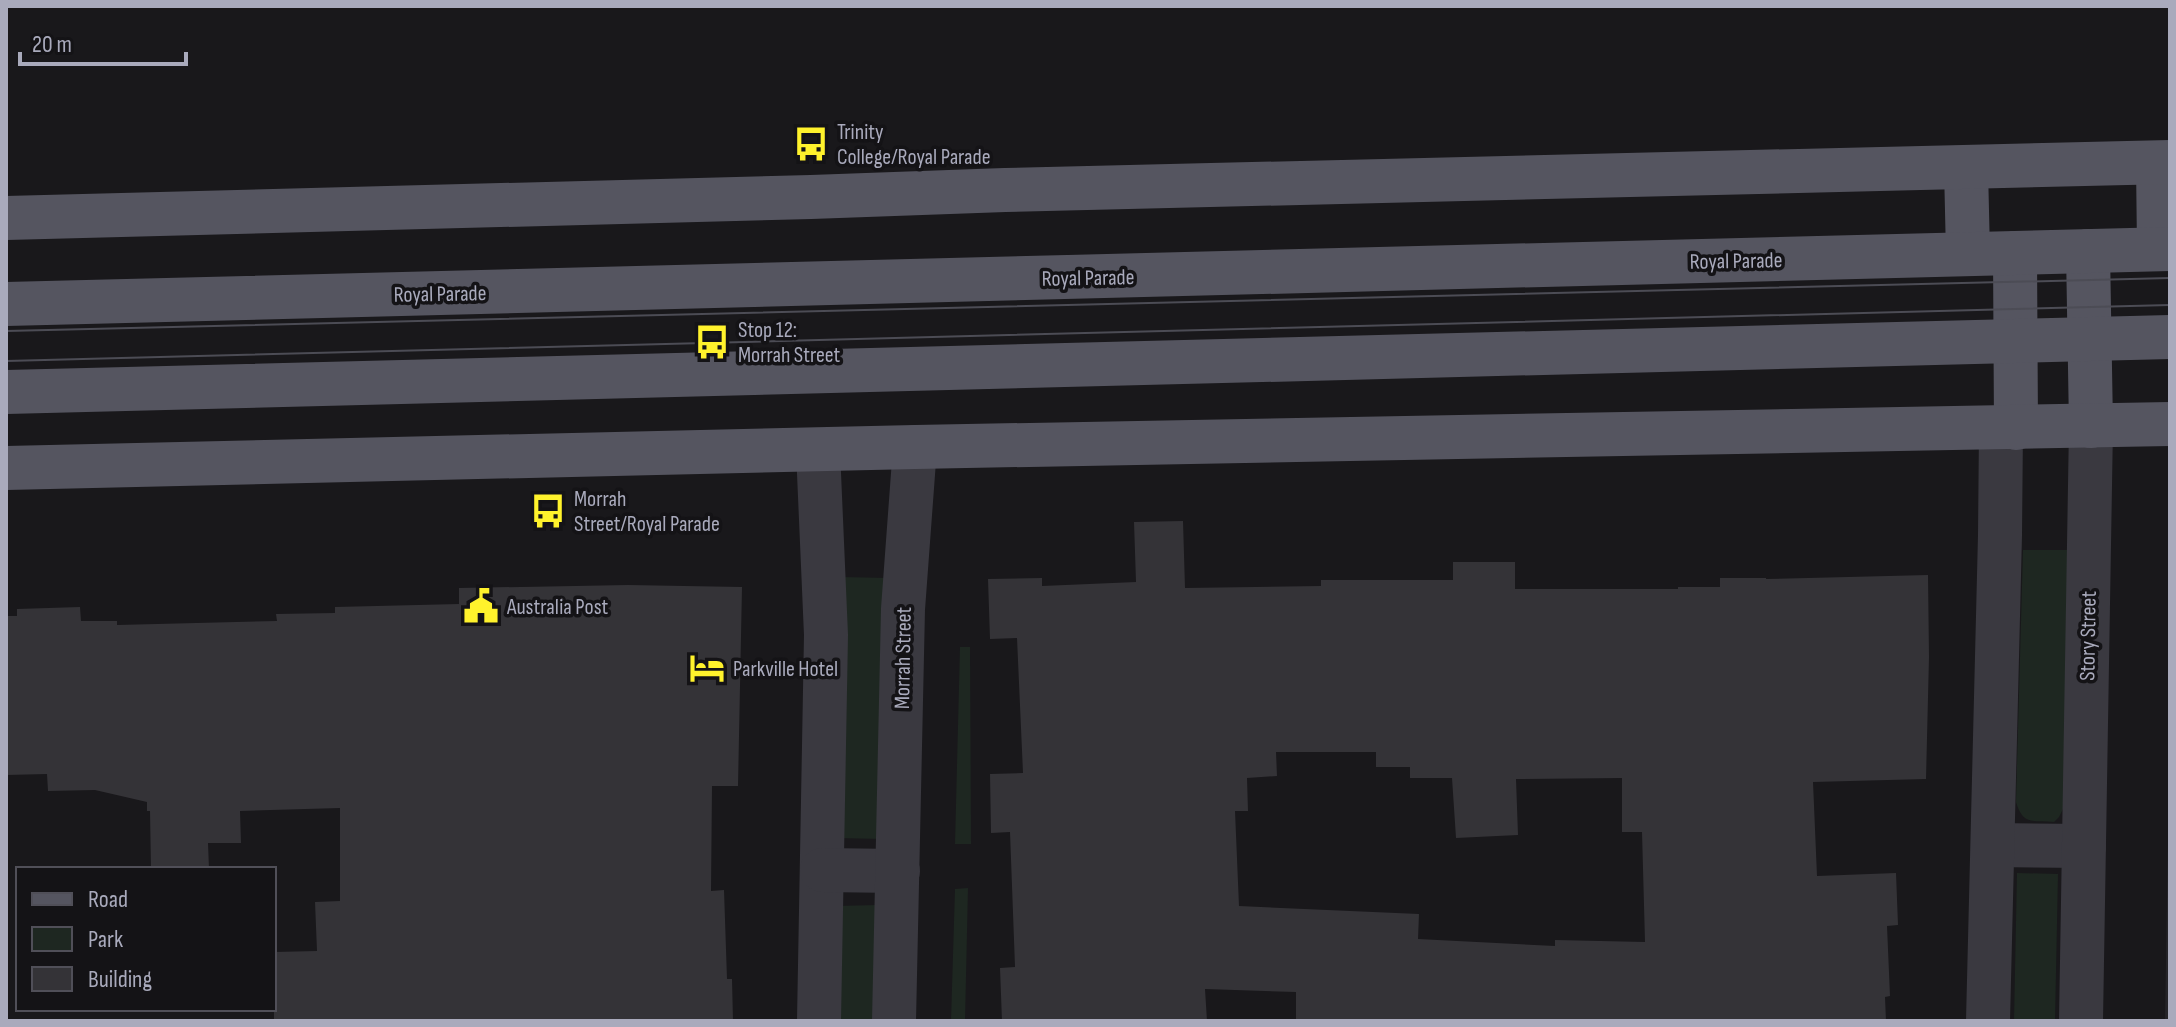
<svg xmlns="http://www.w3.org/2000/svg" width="2176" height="1027" font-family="'Sofia Sans Condensed',sans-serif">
<rect width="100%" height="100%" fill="#19181b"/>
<polygon fill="#252428" points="2170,719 2170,1021 2165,1021"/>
<g fill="#1e2721">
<path d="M 2023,550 L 2070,550 L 2065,805 L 2059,817 L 2054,822 C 2033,820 2023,826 2016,802 Z"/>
<polygon points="841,577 888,578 883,839 836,838"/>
<polygon points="960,647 970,647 971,844 955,844"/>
<polygon points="2017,873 2058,874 2055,1021 2014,1021"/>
<polygon points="968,888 965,1021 951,1021 955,889"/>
<polygon points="879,905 877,1021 831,1021 834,906"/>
</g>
<g fill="#343337" fill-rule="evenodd">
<path d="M 1183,521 L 1185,588 L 1321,586 L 1321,580 L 1453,580 L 1453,562 L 1515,562 L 1515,589 L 1678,589 L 1678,587 L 1720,587 L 1720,578 L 1766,578 L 1766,579 L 1928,575 L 1929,657 L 1926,779 L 1813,782 L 1817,876 L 1896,873 L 1898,925 L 1887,926 L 1890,996 L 1885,997 L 1886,1021 L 1296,1021 L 1296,992 L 1205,989 L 1207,1021 L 1002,1021 L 1000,968 L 1015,967 L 1010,832 L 991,833 L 990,774 L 1023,773 L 1017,638 L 990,639 L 988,579 L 1042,578 L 1042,586 L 1136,582 L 1134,522 ZM 1276,752 L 1376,752 L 1376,767 L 1410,767 L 1410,778 L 1452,778 L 1456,838 L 1518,835 L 1516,779 L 1622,778 L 1622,832 L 1642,832 L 1645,942 L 1555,940 L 1555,946 L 1418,939 L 1419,914 L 1239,906 L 1235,811 L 1248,811 L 1247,778 L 1277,776 Z"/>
<polygon points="628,585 742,587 738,786 712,786 711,891 724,890 727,979 732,979 733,1021 274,1021 274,952 317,951 315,902 340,901 340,808 240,811 241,843 208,843 209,869 151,869 150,811 147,811 147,802 95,790 48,791 47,774 6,775 6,616 17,616 17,609 80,607 81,621 117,621 117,625 277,621 276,614 335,613 335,607 459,604 459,588"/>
</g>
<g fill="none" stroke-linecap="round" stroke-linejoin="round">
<g stroke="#3a3940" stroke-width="44">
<polyline points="818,450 826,635 819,1021"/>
<polyline points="1993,845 2084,846"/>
<polyline points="822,870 898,871"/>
<polyline points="894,1021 903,609 915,447"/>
<polyline points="1988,1021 2000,535 2001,428"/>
<polyline points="2081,1021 2091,426"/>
</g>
<g stroke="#555560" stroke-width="44">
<polyline points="2158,163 2159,249"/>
<polyline points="1966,168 1968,254"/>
<polyline points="6,218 811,197 1005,190 2170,162"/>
<polyline points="2088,251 2091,426"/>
<polyline points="2015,253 2016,428"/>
<polyline points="6,304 2170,249"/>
<polyline points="6,392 2170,337"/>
<polyline points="6,468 915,447 2170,424"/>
</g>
<g stroke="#4c4c55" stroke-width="2">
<polyline points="6,331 2170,278"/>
<polyline points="6,361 2170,305"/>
</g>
</g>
<defs>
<g id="bus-bare" transform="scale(2.76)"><path d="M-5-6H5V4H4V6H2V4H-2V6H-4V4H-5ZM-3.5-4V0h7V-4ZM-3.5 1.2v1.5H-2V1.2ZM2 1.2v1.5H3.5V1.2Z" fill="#fff22c" stroke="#141316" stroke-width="2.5" paint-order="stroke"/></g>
<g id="civic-bare" transform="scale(2.76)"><path d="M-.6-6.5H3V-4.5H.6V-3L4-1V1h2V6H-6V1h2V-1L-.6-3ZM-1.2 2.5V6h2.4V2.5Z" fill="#fff22c" stroke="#141316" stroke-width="2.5" paint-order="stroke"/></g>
<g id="hotel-bare" transform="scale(2.76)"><path d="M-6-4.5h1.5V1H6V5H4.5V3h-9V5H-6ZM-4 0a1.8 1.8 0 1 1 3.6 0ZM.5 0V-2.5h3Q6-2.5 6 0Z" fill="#fff22c" stroke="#141316" stroke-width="2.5" paint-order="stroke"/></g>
</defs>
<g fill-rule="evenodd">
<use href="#bus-bare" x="811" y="144"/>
<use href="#bus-bare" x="712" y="342"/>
<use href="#bus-bare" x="548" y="511"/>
<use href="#civic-bare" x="481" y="606"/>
<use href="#hotel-bare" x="707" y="668"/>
</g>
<g text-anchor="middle" stroke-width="7" stroke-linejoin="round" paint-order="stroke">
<g font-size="22" fill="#a9aabc" stroke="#141316" text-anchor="start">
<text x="837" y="139">Trinity<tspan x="837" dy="25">College/Royal Parade</tspan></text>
<text x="738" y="337">Stop 12:<tspan x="738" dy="25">Morrah Street</tspan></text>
<text x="574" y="506">Morrah<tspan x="574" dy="25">Street/Royal Parade</tspan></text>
<text x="507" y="614">Australia Post</text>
<text x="733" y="676">Parkville Hotel</text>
</g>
<g font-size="22" fill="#a9aabc" stroke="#141316">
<text transform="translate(1736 260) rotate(-1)" y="8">Royal Parade</text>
<text transform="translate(1088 277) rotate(-1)" y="8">Royal Parade</text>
<text transform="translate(440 293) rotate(-1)" y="8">Royal Parade</text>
<text transform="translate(2087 636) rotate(-89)" y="8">Story Street</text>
<text transform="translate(902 658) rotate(-89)" y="8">Morrah Street</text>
</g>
</g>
<rect width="2176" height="1027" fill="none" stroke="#a9aabc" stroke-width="16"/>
<rect x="16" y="867" width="260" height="144" fill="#141316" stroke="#504f58" stroke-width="2"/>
<rect x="32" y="893" width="40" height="12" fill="#555560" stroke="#504f58" stroke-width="2"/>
<text x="88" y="907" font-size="24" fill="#a9aabc">Road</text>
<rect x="32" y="927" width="40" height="24" fill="#1e2721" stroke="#504f58" stroke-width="2"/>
<text x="88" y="947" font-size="24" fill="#a9aabc">Park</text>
<rect x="32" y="967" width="40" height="24" fill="#343337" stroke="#504f58" stroke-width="2"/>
<text x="88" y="987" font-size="24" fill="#a9aabc">Building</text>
<path d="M20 52v12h166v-12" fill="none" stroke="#a9aabc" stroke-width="4"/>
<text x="32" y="52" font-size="24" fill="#a9aabc" stroke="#141316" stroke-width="6" paint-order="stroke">20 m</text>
</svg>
